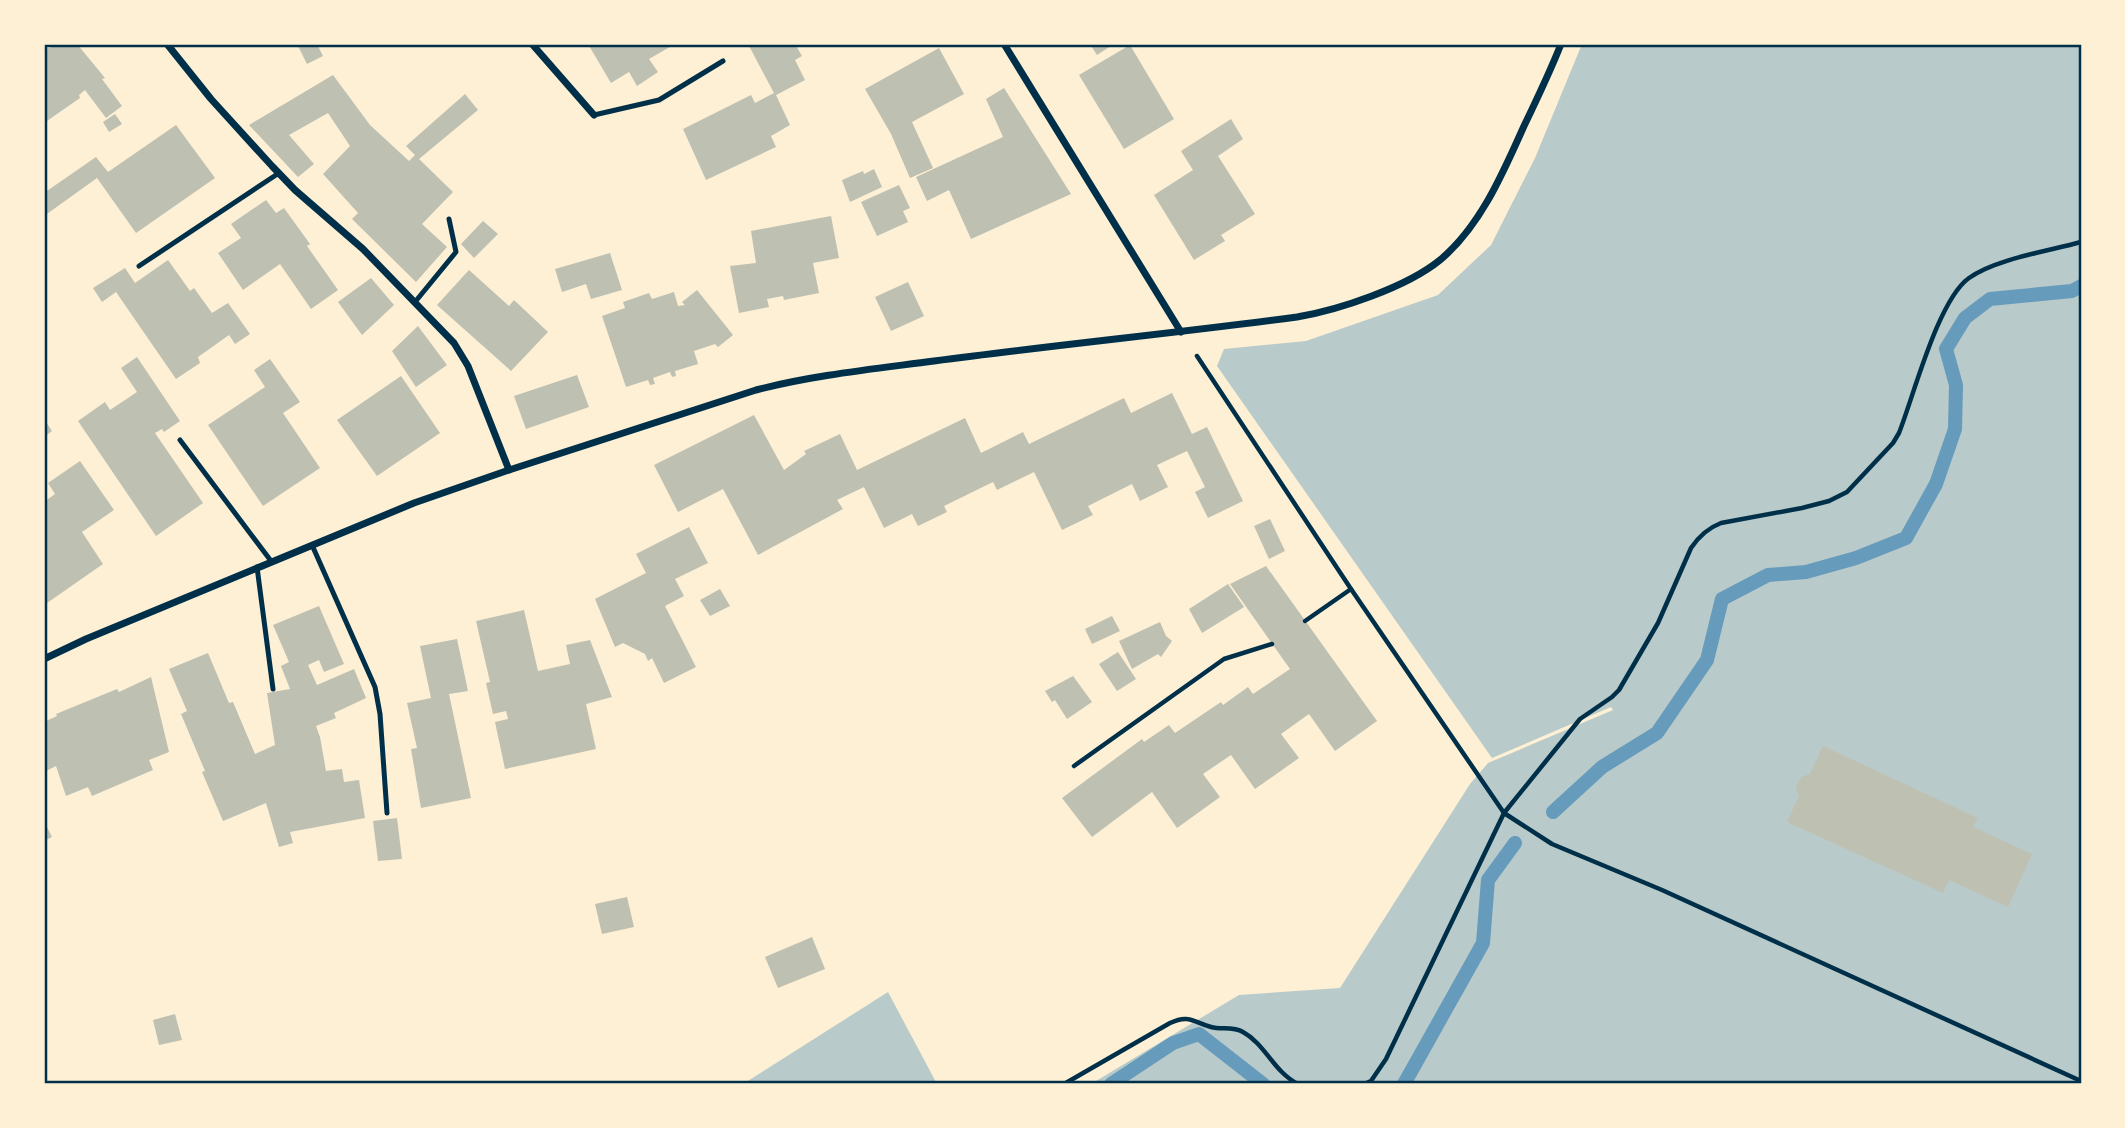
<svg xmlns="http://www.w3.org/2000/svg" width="2125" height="1128" font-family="Quicksand,sans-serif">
<rect width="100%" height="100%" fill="#fdf0d5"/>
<g fill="#b9caca">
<polygon points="1582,44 2081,44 2081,1084 1091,1084 1239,995 1340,988 1470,784 1488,763 1613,710 1611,707 1492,758 1217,366 1224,349 1306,341 1438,295 1491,245 1535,158"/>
<polygon points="888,992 937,1084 743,1084"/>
</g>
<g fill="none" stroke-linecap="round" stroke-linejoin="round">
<g stroke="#669bbc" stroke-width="14">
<polyline points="1553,812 1602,767 1657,733 1707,660 1722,599 1768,575 1806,572 1856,558 1906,538 1936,484 1955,429 1956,385 1946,349 1965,318 1990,299 2072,291 2081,286"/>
<polyline points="1111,1084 1173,1043 1199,1034 1263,1084"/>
<polyline points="1404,1084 1483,943 1488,880 1515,843"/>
</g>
</g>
<g fill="#bec0b2">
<polygon points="59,44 77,44 105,78 102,79 122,106 106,118 85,90 79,95 80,98 44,123 44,46 46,49"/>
<polygon points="297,44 317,44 323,56 307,64"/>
<polygon points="588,44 675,44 649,59 658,72 637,86 629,72 611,83"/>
<polygon points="748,44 795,44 802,56 795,60 805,80 776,95 790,125 771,136 776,147 706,180 683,129 751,95 755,103 774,93"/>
<polygon points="1090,44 1114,44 1097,55"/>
<polygon points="1130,45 1174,119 1124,149 1079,75"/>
<polygon points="939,48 964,94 912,122 933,168 910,178 891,134 865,89"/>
<polygon points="333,75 370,125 409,161 415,155 406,146 465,94 478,110 419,159 453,192 422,224 447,247 416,282 352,219 358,213 323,174 350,146 328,113 289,135 314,164 298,177 249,125"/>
<polygon points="1004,88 1071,194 971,239 949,190 927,201 916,177 1003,137 986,99"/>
<polygon points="115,114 122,124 109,132 103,122"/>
<polygon points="1231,119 1243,139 1218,156 1255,214 1221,235 1225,241 1194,260 1154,195 1193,170 1181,151"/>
<polygon points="176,125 215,178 136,233 97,178 44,216 44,193 96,157 108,172"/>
<polygon points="874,169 882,187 850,202 842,180 863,171 864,174"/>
<polygon points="899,185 910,208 903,211 908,222 877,236 861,202"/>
<polygon points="266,200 276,213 284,208 310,244 307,246 338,290 311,309 280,264 243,290 218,253 241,238 231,224"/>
<polygon points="831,216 839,258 813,263 819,293 784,300 783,296 767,299 769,307 739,313 730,266 756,263 751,231"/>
<polygon points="483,221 498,234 474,258 461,244"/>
<polygon points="610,253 622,290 591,299 586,284 562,292 555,269"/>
<polygon points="168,260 190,291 194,288 212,313 228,303 250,334 235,344 229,335 198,357 200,363 176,379 116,292 102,302 93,288 125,268 135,283"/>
<polygon points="469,270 509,306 514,300 548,332 511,371 437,305"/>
<polygon points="371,278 394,305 362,335 338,302"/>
<polygon points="908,282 924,316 891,331 875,297"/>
<polygon points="697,290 733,335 718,347 715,344 694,351 698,364 675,371 676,376 672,377 670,372 653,378 655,384 650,385 648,380 626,387 602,316 625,308 623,302 649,293 652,299 674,292 678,306 685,305 682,302"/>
<polygon points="418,326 447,365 416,387 392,351"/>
<polygon points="137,357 180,421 164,432 162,429 155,433 203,503 156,536 78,421 105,402 110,410 137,392 121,368"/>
<polygon points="270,359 300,402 283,413 320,468 263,506 208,425 265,387 254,370"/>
<polygon points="577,375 589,407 526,429 514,396"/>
<polygon points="401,376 440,433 377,476 337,420"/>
<polygon points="1172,393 1192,434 1207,427 1243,501 1208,518 1195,492 1205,487 1187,451 1157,465 1168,487 1140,501 1132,484 1088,506 1093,515 1062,530 1034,472 997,490 993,482 944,506 947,512 918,526 912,514 884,528 864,487 837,500 843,509 758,555 723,489 678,512 654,465 754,415 784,470 806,454 804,451 840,434 857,470 965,418 981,453 1023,432 1029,444 1124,398 1131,413"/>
<polygon points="44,419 52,431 44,437"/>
<polygon points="80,461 114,510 82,532 103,564 47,603 44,598 44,502 55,494 48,483"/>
<polygon points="1270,519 1285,551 1269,559 1254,526"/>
<polygon points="689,527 708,563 675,579 684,596 665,606 696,667 664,683 652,658 648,661 645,654 623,643 615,647 595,599 646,573 636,554"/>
<polygon points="1266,566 1377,721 1335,751 1309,714 1281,734 1299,758 1255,789 1231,755 1203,774 1220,797 1177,828 1152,792 1092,837 1062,798 1142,739 1144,742 1169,725 1175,733 1221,702 1223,705 1248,687 1253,694 1290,669 1230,584"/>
<polygon points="1228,584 1244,607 1202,633 1189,609"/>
<polygon points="720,589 730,606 710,616 700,600"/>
<polygon points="319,606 344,664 324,672 319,660 308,665 317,685 354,669 366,698 334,713 336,718 316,726 320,737 326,771 342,769 344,782 359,780 365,818 290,832 293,843 279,847 266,803 223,821 202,772 205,771 181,714 187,711 169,669 208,653 229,703 233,702 255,754 275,745 267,693 290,689 281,666 289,662 273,625"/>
<polygon points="524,610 538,671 570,664 566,645 590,640 612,697 586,704 596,749 505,769 495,722 508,719 506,711 493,714 486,683 490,682 476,621"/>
<polygon points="1112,616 1120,631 1092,644 1085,629"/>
<polygon points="1160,622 1166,636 1172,641 1161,657 1158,654 1132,669 1119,641"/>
<polygon points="457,639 468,691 449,694 471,798 421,808 411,749 417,748 407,703 431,698 420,646"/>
<polygon points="1118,652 1136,679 1117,691 1099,664"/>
<polygon points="1073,676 1092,702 1067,719 1055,700 1052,702 1045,691"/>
<polygon points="151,677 169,752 149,760 153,770 92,796 88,787 66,796 56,766 44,772 44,722 57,716 56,714 117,689 119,692"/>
<polygon points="1823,746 1978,818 1973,827 2032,854 2008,907 1949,880 1943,893 1787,822 1799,796 1796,787 1801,777 1810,774"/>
<polygon points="397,818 402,859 378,861 373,821"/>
<polygon points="44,821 52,837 44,841"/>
<polygon points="627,897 634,927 602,934 595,904"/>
<polygon points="812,937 825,969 778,988 765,957"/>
<polygon points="175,1014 182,1040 159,1045 153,1020"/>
</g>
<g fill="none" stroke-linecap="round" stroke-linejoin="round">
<g stroke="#003049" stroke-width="4.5">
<polyline points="1197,356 1351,589 1504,813 1552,844 1662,890 2081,1081"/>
<polyline points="1305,621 1351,589"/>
<polyline points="1074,766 1224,659 1272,644"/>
<path d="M 1064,1084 L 1170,1023 C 1189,1014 1193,1022 1211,1027 C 1221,1030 1233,1026 1243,1032 C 1265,1044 1274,1072 1298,1084"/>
<path d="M 1364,1084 L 1371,1081 L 1386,1059 L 1504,813 L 1580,719 L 1612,697 L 1619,690 L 1658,623 L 1691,548 C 1699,536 1708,528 1721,523 L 1802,508 L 1829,501 L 1847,492 L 1893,443 L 1899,433 C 1914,395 1938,300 1969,278 C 1995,259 2049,251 2081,242"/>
</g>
<g stroke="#003049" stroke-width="5">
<polyline points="594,115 659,100 723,61"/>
<polyline points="139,266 279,173"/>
<polyline points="415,302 456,252 449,219"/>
<polyline points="180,440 271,561"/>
<polyline points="312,545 375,687 380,714 387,813"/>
<polyline points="257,567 273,689"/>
</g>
<g stroke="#003049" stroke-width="7">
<polyline points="167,44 211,99 272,166 295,190 363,249 454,343 468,366 509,470"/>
<polyline points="532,44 594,115"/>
<polyline points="1004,44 1181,332"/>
<path d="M 44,659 L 86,639 L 414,503 L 509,470 L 756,390 C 814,375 874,369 934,361 C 1055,345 1176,333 1297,317 C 1339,310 1407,287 1440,260 C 1480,227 1503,173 1524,126 C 1537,99 1550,72 1561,44"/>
</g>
</g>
<rect width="2125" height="1128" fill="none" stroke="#fdf0d5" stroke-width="91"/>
<rect x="46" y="46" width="2034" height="1036" fill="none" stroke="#003049" stroke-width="2.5"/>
</svg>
